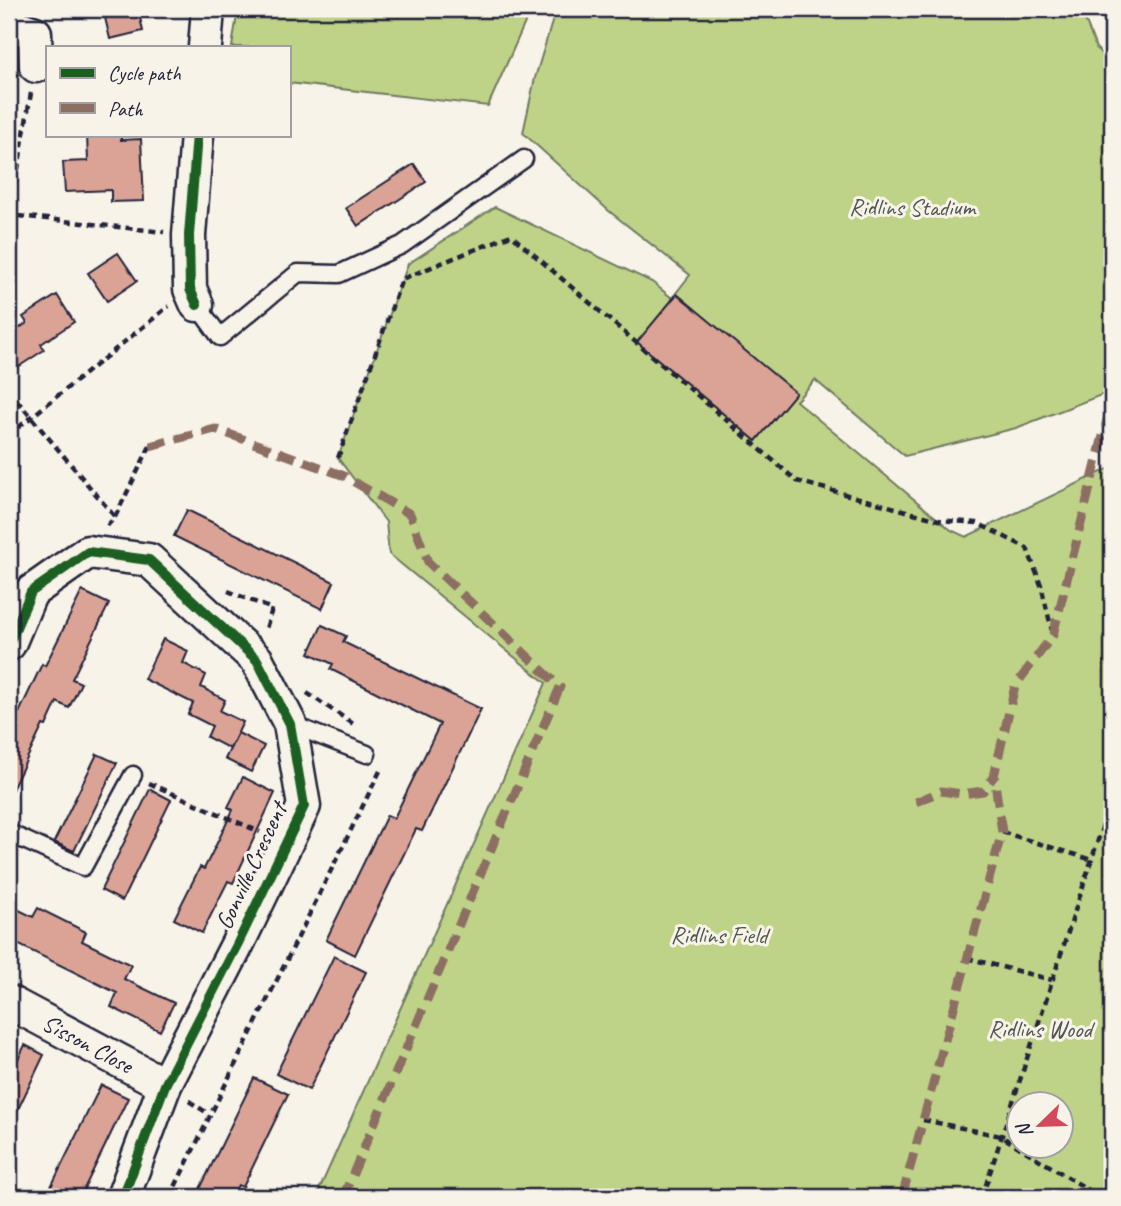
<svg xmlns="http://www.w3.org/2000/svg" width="1121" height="1206" font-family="Caveat,sans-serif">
<rect width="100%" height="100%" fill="#f7f3e8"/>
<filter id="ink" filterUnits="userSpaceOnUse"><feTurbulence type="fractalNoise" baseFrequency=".0143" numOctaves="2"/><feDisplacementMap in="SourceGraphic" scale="14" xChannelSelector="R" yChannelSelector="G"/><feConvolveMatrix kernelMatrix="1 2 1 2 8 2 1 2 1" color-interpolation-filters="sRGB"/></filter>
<g filter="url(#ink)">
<g fill="#bfd388" stroke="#707a62" stroke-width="2" fill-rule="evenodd">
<polygon points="238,9 531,9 488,106 289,83 289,47 232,47"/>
<path d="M 556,9 L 1081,9 L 1096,48 L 1112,65 L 1112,387 L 1109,392 L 1016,428 L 905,456 L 815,380 L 796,401 L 951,530 L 966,537 L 1112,467 L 1112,1197 L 316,1197 L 546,683 L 389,554 L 386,522 L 338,458 L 408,264 L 495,207 L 652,282 L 672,298 L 690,275 L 609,211 L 523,133 L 535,78 ZM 1020,1104 L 1062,1104 L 1062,1146 L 1020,1146 Z"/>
</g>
<g fill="#dba396" stroke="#22223b" stroke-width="2">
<polygon points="103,9 138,9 143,31 110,39"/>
<polygon points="87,135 121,135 121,140 141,139 144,201 111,202 111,190 65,192 63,162 88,161"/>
<polygon points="414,164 426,182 358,226 346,208"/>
<polygon points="118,253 137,281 107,301 88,273"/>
<polygon points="677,294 796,393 756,441 637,342"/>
<polygon points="57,295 74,322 41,344 44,350 9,373 9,335 27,323 23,317"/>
<polygon points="187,510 334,582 322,609 174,536"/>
<polygon points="82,591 109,604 72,679 81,683 69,708 57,702 46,726 43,725 9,796 9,724 15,711 19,713 42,664 45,666"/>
<polygon points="322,625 346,636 343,642 481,709 422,831 416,829 355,955 326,940 387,815 394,818 440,724 330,669 333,664 309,653"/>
<polygon points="163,639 188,651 183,663 206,675 201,687 225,700 220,711 243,722 230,749 207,737 212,726 188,714 193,703 144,679"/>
<polygon points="238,733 264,746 251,772 225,759"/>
<polygon points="97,754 117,763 74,851 54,842"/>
<polygon points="243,777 275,793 233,883 228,881 202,933 174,919 200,867 204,869 216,845 233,810 228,807"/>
<polygon points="150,789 171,800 122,901 101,890"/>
<polygon points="9,905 33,917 38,908 86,932 82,941 131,965 124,979 174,1003 160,1031 111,1007 117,993 9,940"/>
<polygon points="334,956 366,972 309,1090 276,1074"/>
<polygon points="25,1045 44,1055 9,1128 9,1077"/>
<polygon points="254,1078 288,1094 268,1135 243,1187 238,1185 232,1197 196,1197"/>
<polygon points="101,1085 128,1098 104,1148 80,1197 46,1197"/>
</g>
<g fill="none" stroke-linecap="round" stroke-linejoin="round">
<g stroke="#22223b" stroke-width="21">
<g id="service">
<polyline points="197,305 220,337 298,273 339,274 402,245 524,159"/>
<polyline points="290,724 367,754"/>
<polyline points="9,833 83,867 133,775"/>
</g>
</g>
<g stroke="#22223b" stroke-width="37">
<g id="minor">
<polyline points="9,24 35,33 36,66"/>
<polyline points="205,47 208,9"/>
<polyline points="197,305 190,289 189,235 197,135"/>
<polyline points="9,644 31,592 88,552 149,560 257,660 290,724 304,806 238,943 165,1085 123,1197"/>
<path id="s1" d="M 9,1002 L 165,1085"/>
</g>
</g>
<g stroke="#22223b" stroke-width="4.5" stroke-dasharray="7 5" stroke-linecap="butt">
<polyline points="31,93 10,215 164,232"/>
<polyline points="9,391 115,517"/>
<polyline points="1107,420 1112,423"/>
<polyline points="9,435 169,306"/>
<polyline points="338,458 402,279 511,235 797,481 939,520 977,523 1027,548 1041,585 1053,635"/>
<polyline points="107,526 115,517 150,446"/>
<polyline points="228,591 272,609 265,632"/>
<polyline points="307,693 355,725"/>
<polyline points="149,783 260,832"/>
<polyline points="1002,832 1092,860"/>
<polyline points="967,958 1052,980"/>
<polyline points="189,1101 209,1114"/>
<polyline points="923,1120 1001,1136 1100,1197"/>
<polyline points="170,1197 380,771"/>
<polyline points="982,1197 1112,797"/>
</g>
<use href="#service" stroke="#f7f3e8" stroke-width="16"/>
<use href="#minor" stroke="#f7f3e8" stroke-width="32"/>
<g stroke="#8d6e63" stroke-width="9" stroke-dasharray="18 9" stroke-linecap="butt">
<polyline points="150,446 215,429 342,475 410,514 428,562 560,687 343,1197"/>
<polyline points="916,802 941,791 962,794 983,791 994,776 1015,686 1053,635 1107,420 1112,412"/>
<polyline points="902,1197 1002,832 994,776"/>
</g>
<g stroke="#f7f3e8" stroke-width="15">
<g id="cycleway">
<polyline points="197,305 190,289 189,235 197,135"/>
<polyline points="9,644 31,592 88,552 149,560 257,660 290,724 304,806 238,943 165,1085 123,1197"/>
</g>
</g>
<use href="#cycleway" stroke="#1b5e20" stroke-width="10"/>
</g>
</g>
<g text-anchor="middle" stroke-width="6" stroke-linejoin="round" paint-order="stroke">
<g font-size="24" fill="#515752" stroke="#f7f3e8">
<text x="912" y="215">Ridlins Stadium</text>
<text x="719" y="943">Ridlins Field</text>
<text x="1040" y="1037">Ridlins Wood</text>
</g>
<g font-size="24" fill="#22223b" stroke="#f7f3e8">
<text transform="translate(251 866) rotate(-65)" y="8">Gonville Crescent</text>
<text dy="8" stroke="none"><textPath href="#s1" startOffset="89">Sisson Close</textPath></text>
</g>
</g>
<rect width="1121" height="1206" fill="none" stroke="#f7f3e8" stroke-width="35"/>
<rect x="18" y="18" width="1086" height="1171" fill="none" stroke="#22223b" stroke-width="2.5" filter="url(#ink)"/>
<rect x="46" y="46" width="245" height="91" fill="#f7f3e8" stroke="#a29fa3" stroke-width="2"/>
<rect x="60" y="68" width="35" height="10" fill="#1b5e20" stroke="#a29fa3" stroke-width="2"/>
<text x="108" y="80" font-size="21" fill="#22223b">Cycle path</text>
<rect x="60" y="103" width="35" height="10" fill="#8d6e63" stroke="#a29fa3" stroke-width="2"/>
<text x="108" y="116" font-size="21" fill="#22223b">Path</text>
<g transform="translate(1040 1125) rotate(247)"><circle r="33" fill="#f7f3e8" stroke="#a29fa3" stroke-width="2"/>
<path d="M0-5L12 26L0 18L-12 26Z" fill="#d1495b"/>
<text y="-10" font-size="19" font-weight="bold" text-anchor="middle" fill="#22223b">N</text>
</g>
</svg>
